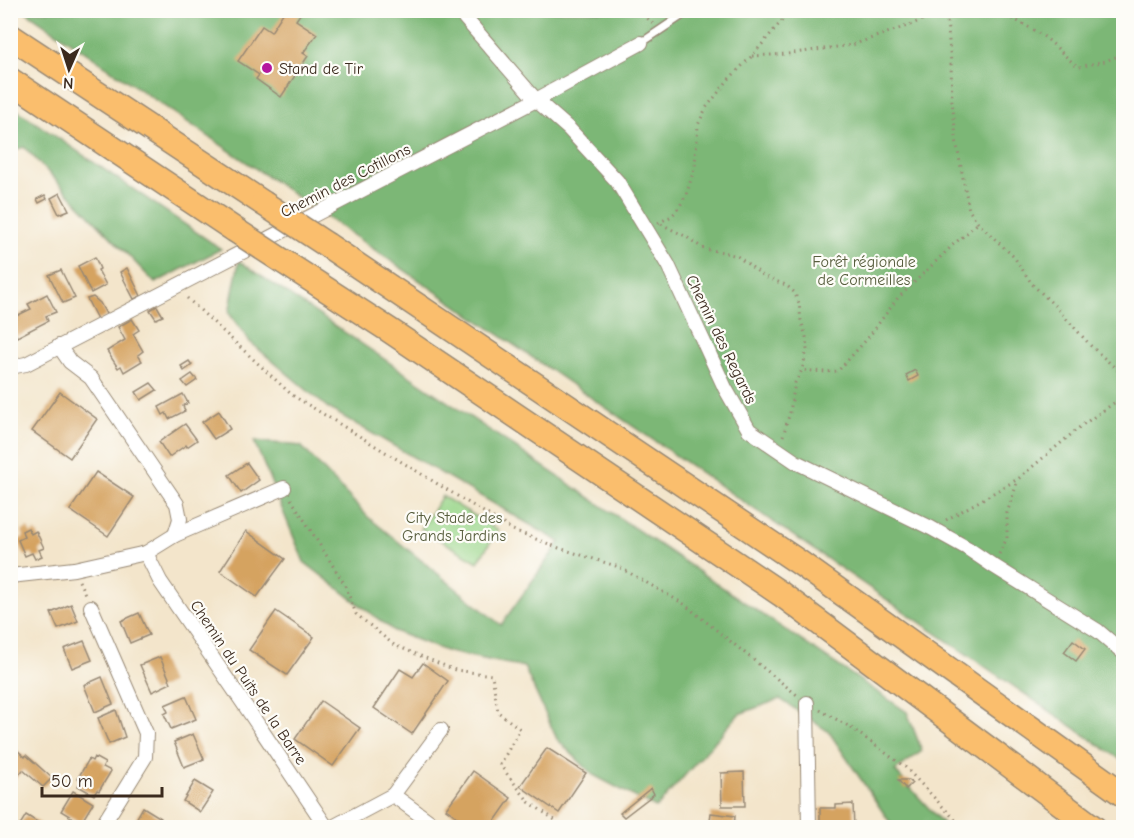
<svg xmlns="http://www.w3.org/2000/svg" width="1134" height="838" font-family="'Comic Neue',sans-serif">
<rect width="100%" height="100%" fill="#fdfcf7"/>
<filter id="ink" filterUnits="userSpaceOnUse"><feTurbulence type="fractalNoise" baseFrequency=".0167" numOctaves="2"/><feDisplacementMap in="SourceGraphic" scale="12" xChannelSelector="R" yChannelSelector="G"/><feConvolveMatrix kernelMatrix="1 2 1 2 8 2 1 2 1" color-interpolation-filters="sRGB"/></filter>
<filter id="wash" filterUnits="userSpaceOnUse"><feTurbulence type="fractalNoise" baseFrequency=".008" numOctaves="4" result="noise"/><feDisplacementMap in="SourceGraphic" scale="24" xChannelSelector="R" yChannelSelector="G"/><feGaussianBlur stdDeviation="1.35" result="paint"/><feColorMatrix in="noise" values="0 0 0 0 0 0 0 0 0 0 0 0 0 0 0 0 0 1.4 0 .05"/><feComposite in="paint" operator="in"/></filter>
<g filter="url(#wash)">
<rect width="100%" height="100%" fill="#f3e5cb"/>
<polygon fill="#9ad68a" stroke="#6a8054" stroke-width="1.5" points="442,496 498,530 478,562 421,529"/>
<g fill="#7bb776" stroke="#5b704a" stroke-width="1.5">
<polygon points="25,11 1123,11 1123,761"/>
<polygon points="10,106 11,106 221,249 155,283 24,147 11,151"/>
<polygon points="239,261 907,712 922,751 895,771 946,827 893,827 829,732 780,699 739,714 656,808 593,775 557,739 524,667 448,652 394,631 304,562 254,441 301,446 368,517 501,625 560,542 328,408 250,342 229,313"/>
</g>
<g id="blocks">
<g fill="#d5a360">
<polygon points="285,10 296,10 301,13 296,20 317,34 303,53 308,56 281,97 256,79 259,75 238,61 262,26 271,32"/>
<polygon points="60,193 69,210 59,214 51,198"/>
<polygon points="45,195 47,199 39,203 37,199"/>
<polygon points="95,257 100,269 98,270 106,285 91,293 78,266"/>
<polygon points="127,268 141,296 134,299 120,272"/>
<polygon points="61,270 75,298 63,303 49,275"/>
<polygon points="47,294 56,312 46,316 48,321 17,337 10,324 10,319 31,309 28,304"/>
<polygon points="93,297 100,303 107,316 98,321 87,299"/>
<polygon points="157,306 163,316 156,319 150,310"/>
<polygon points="132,319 139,330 133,334 143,351 138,355 142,361 124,372 121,366 118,368 107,351 125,340 118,327"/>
<polygon points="189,361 192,365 184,371 181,366"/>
<polygon points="915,370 918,376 909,381 906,375"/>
<polygon points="192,374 197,380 187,387 182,381"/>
<polygon points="151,383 157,390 141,400 136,392"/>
<polygon points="60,392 97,419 70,458 32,431"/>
<polygon points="183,394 188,403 183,406 185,411 169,419 166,413 163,415 159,407"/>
<polygon points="219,411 230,429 214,439 202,422"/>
<polygon points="185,424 197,440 187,447 186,445 169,457 159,442"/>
<polygon points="247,463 259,480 241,493 229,475"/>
<polygon points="96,472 134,497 108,536 70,510"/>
<polygon points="28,528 31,534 36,531 44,548 39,550 42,556 35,559 32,553 25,556 18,540 24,537 22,531"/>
<polygon points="246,531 285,559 257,597 220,571"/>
<polygon points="71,604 78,621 58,629 51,613"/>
<polygon points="276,611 314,637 287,675 249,650"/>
<polygon points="139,613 149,635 130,643 121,621"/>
<polygon points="1073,640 1085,649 1076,661 1064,652"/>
<polygon points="84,641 92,660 72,668 64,649"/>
<polygon points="160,657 171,683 152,692 140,665"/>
<polygon points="423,663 448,681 412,734 374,708 400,669 413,677"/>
<polygon points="102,677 113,704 95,712 84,685"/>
<polygon points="186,696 196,719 171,729 164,714 168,712 165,705"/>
<polygon points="321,701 360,728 333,766 295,739"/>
<polygon points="116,710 125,737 109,744 98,718"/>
<polygon points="193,734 204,759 184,767 174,742"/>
<polygon points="10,744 25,757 26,755 52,778 43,787 23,770 10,784"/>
<polygon points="547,748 586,773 559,813 520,786"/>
<polygon points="94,757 105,763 103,767 111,771 99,791 97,790 94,795 78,786 81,781 78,778 89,759 92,761"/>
<polygon points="473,771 511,798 490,828 473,828 446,809"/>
<polygon points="744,772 745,806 722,806 721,773"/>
<polygon points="898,780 909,780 912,783 906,789"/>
<polygon points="195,781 213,792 200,812 183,801"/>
<polygon points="651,788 654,794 624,817 620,813"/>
<polygon points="73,791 93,803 81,823 61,811"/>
<polygon points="853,804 854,828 820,828 820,808 836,808 836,805"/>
<polygon points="143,807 161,818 156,828 137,828 133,825"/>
<polygon points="711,813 735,816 734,828 709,828"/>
<polygon points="26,815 42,825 40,828 18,828"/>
</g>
</g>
</g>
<g filter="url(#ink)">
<use href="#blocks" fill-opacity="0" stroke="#978874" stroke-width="1.5"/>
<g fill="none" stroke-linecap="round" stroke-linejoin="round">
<g stroke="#978874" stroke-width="10">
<polyline id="service" points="641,43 690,10"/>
</g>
<g stroke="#978874" stroke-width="16">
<g id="minor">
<polyline points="458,10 536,100 569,129 617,181 668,265 725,388 749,430 796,462 931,528 967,548 992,565 1098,631 1124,653"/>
<polyline points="59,346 70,362 91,378 177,504 180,519 175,535"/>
<polyline points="10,367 26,364 536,100 641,43"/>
<polyline points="146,553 160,581 248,710 327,828"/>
<polyline points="10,576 74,569 146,553 175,535 284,488"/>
<polyline points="91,607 146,733 145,757 101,828"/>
<polyline points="807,703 809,828"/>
<polyline points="393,795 441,730"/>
<polyline points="331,828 393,795 438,828"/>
</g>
</g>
<g stroke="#978874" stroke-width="27">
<g id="motorway">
<polyline points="10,36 263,203"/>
<polyline points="10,80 235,230"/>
<polyline points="327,245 800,563 1124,795"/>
<polyline points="284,262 389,330 781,594 1094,828"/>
</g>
</g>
<g stroke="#978874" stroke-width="3" stroke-dasharray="1.5 4.5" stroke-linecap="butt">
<polyline points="639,10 653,24"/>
<polyline points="946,10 951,62 952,101 957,146 969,210 978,223 1014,257 1032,284 1055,306 1091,346 1124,376"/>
<path d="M 996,10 C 1014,20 1031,27 1047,39 C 1058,48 1067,59 1079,67 L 1105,61 L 1124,54"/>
<polyline points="752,56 787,54 852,45 910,25 931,16 939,10"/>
<polyline points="658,223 672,216 680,206 687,193 695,166 698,125 706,108 729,79 752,56 791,10"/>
<polyline points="661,224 685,236 704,249 723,252 737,256 765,277 786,285 794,292 799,303 801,320 806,337 807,350 802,370"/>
<polyline points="187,298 292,395 513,530 559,548 619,567 684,604 797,695"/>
<polyline points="783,436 790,412 795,383 802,370 825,372 838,371 867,339 897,299 953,245 978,223"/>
<polyline points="291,499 345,585 356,614 394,645 455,670 492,675 498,712 520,729 500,765 529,802 555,820 549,828"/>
<polyline points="946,520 1018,479 1081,426 1124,396"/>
<polyline points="999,554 1007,538 1007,513 1018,480"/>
<polyline points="79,581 85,594"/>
<polyline points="820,710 850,727 905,767 963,828"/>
</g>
<use href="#service" stroke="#fff" stroke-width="7"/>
<use href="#minor" stroke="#fff" stroke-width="14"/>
<use href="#motorway" stroke="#fabe6d" stroke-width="24"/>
<g stroke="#978874" stroke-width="27" stroke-linecap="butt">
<g id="motorway-bridge">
<polyline points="263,203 327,245"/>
<polyline points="235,230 284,262"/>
</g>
</g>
<use href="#motorway-bridge" stroke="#fabe6d" stroke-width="24"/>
</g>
</g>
<circle fill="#b5179e" stroke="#fdfcf7" stroke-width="2" cx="267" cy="68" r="6"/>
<g text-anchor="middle" stroke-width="4.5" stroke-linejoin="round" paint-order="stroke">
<g font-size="16" fill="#3b2a1e" stroke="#fdfcf7" text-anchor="start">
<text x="279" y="74">Stand de Tir</text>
</g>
<g font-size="16" fill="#3b2a1e" stroke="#fdfcf7">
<text transform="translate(345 180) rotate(-27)" y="6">Chemin des Cotillons</text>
<text transform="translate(722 339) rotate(64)" y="6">Chemin des Regards</text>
<text transform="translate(249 682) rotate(56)" y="6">Chemin du Puits de la Barre</text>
</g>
<g font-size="16" fill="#585e3e" stroke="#fdfcf7">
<text x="864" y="267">Forêt régionale<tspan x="864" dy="18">de Cormeilles</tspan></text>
<text x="454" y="523">City Stade des<tspan x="454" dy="18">Grands Jardins</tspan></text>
</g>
</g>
<rect width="1134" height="838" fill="none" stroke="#fdfcf7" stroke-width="36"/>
<g transform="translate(69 69) rotate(183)" stroke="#fdfcf7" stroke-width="4.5" paint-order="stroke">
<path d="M0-4.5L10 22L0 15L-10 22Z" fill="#3b2a1e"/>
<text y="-9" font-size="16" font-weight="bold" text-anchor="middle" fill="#3b2a1e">N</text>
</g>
<path d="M42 787v9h120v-9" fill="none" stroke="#3b2a1e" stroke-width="3"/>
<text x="51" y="787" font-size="18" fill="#3b2a1e" stroke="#fdfcf7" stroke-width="4.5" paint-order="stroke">50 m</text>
</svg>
